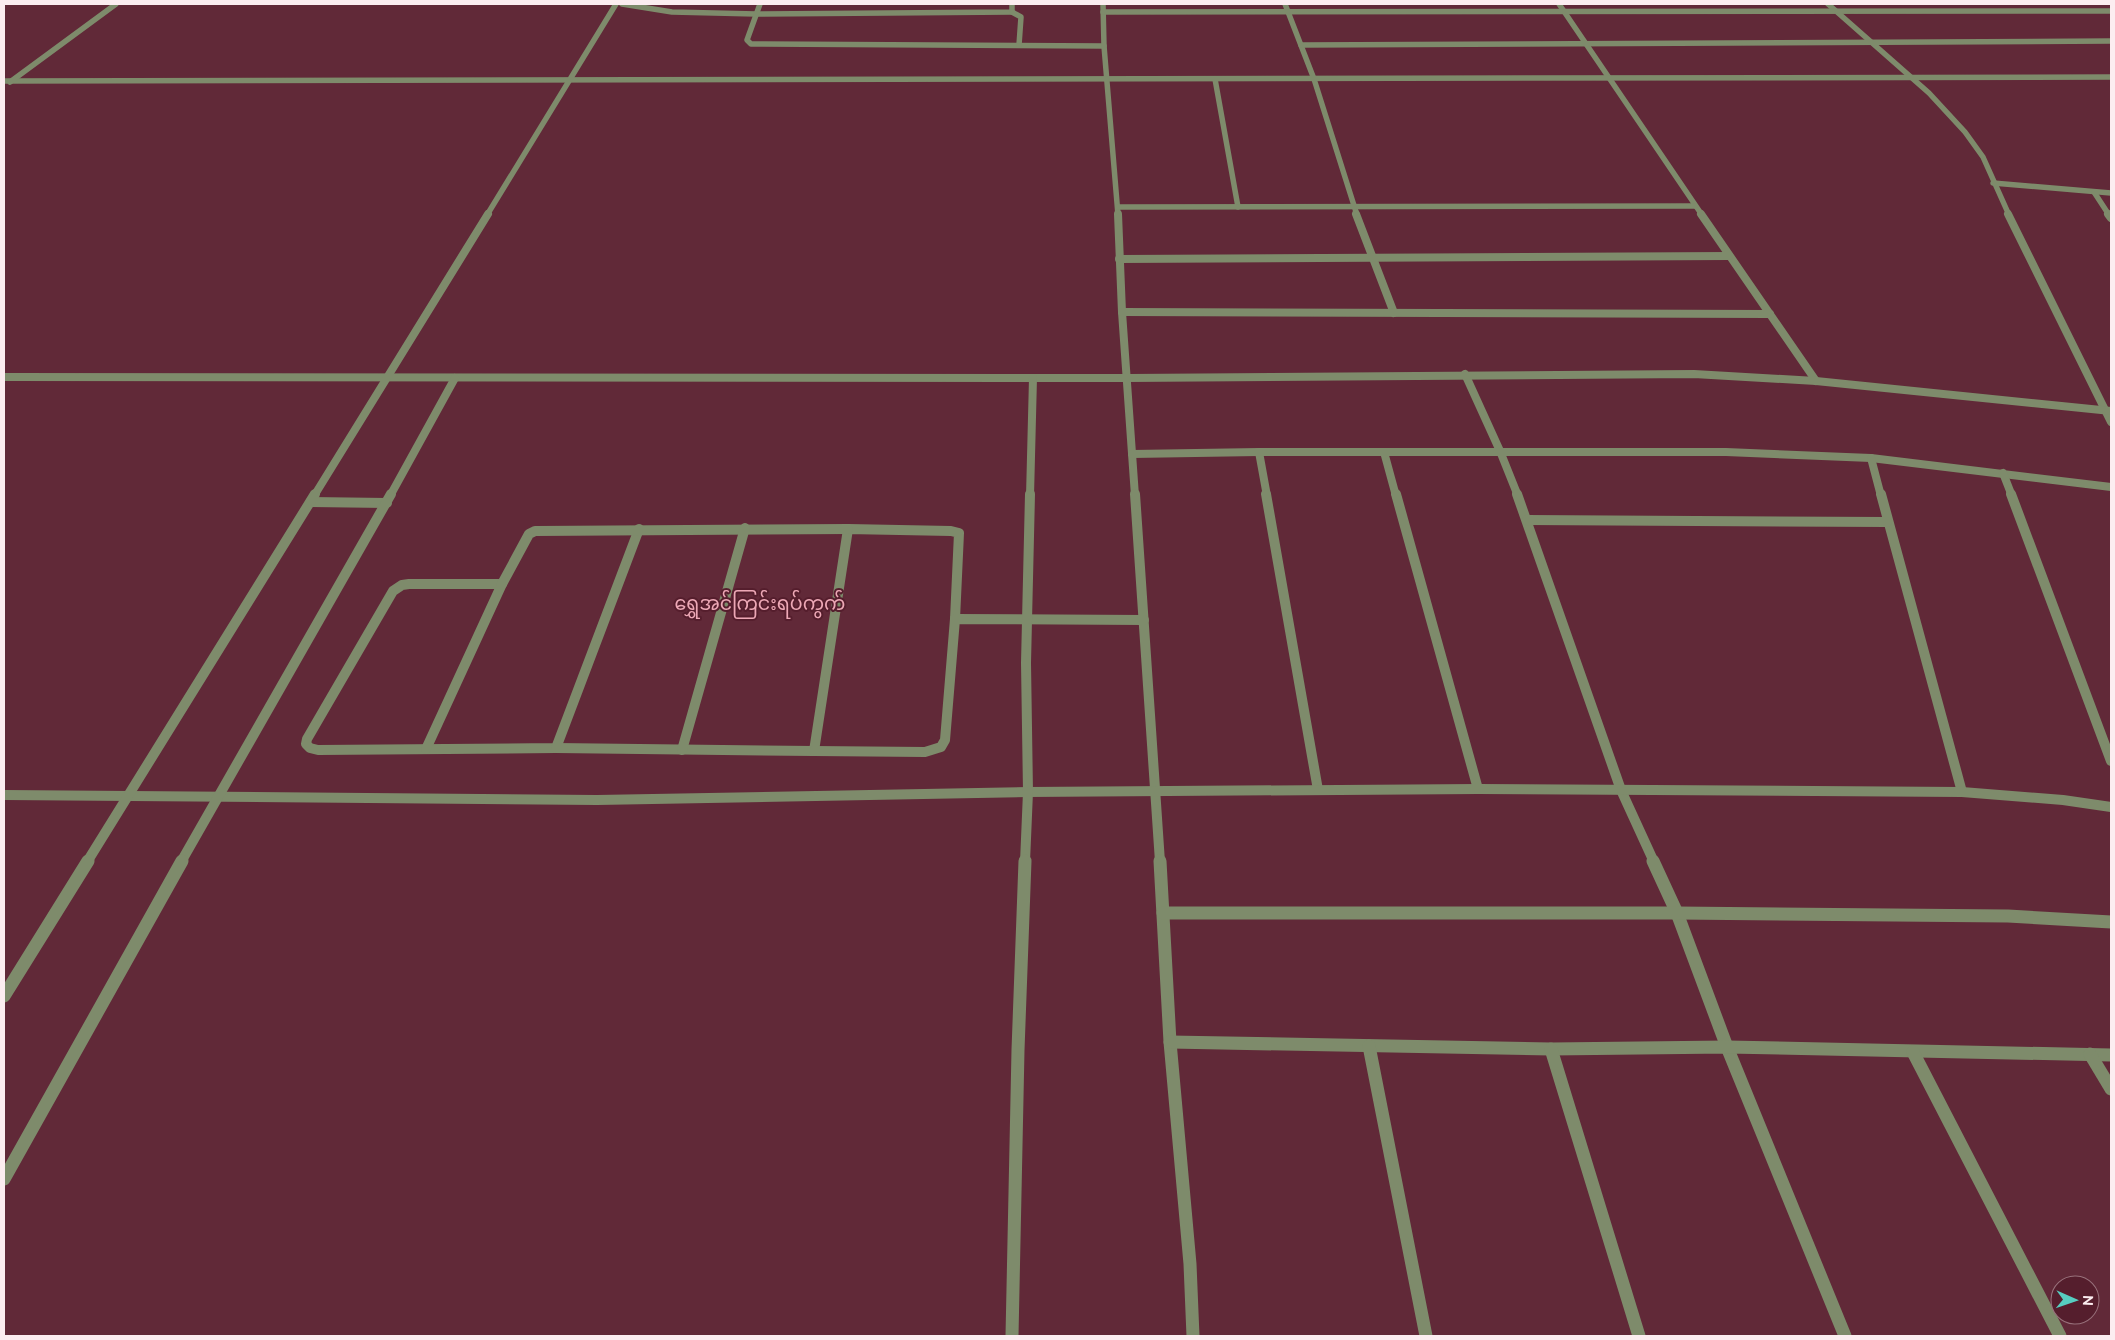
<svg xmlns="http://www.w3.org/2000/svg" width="2115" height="1340" font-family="Raleway,'Noto Sans Myanmar',sans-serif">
<rect width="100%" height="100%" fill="#612938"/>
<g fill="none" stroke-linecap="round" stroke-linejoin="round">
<g stroke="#7e8b6b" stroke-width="5.5">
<polyline points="622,4 672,12 756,14 1012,12 1012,4"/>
<polyline points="760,4 747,40 751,44 1104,46"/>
<polyline points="1103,4 1104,46 1118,215"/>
<polyline points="1285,4 1314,79 1357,215"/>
<polyline points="1559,4 1702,215"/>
<polyline points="1828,4 1929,93 1965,132 1983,157 2009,215"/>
<polyline points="1012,12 1021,17 1019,45"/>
<polyline points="1103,12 2111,11"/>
<polyline points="1301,45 2111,41"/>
<polyline points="1215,79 1238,207"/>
<polyline points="4,81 2111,77"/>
<polyline points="10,82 116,4"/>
<polyline points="1993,183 2111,193"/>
<polyline points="2094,192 2109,215"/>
<polyline points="1118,207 1695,206"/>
<polyline points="487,215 616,4"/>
</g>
<g stroke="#7e8b6b" stroke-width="8">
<polyline points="1118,214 1122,312 1135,496"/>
<polyline points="1356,214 1394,313"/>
<polyline points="1701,214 1816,381"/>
<polyline points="2008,214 2111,422"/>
<polyline points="2108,214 2111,218"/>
<polyline points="1119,259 1729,256"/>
<polyline points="1122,312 1770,314"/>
<polyline points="1465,374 1500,451 1518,496"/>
<polyline points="4,377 1128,378 1694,374 1816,381 2111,411"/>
<polyline points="1259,452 1267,496"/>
<polyline points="1384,452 1396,496"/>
<polyline points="1132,454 1259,452 1726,452 1871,458 2111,487"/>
<polyline points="1871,458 1881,496"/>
<polyline points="2003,473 2012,496"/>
<polyline points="314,496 488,214"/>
<polyline points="390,496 455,378"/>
<polyline points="1030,496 1033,378"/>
</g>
<g stroke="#7e8b6b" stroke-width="10">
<polyline points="1135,494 1160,862"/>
<polyline points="1266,494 1318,790"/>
<polyline points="1396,494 1478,789"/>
<polyline points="1517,494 1621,790 1654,862"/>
<polyline points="1881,494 1962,792"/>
<polyline points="2011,494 2111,761"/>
<polyline points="311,502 387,503"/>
<polyline points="1527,520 1887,522"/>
<polyline points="502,584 409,584 402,585 393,591 307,739 306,744 310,748 318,750 556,748 639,529"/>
<polyline points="556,748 814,751 848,529 951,531 959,533 955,619"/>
<polyline points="426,749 502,584 529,534 535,531 848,529"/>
<polyline points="682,750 745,528"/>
<polyline points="814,751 925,752 941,747 945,740 955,619 1144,620"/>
<polyline points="4,795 597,800 1028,792 1478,789 1962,792 2063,800 2111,807"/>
<polyline points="87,862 315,494"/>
<polyline points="181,862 391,494"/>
<polyline points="1025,862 1028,792 1026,663 1030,494"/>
</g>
<g stroke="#7e8b6b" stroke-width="13">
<polyline points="1160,861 1170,1042 1190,1264 1193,1336"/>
<polyline points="1653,861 1677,913 1727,1047 1845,1336"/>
<polyline points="1163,913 1677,913 2008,916 2111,922"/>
<polyline points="4,996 88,861"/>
<polyline points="1170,1042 1551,1049 1727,1047 2111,1055"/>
<polyline points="1369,1046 1426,1336"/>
<polyline points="1551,1049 1639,1336"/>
<polyline points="1913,1052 2060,1336"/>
<polyline points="2090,1054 2111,1089"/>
<polyline points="4,1179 182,861"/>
<polyline points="1012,1336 1018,1050 1025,861"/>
</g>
</g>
<g text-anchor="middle" stroke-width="4" stroke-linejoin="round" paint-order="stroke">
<g font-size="19" fill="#eda8b6" stroke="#551e2d">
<text x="760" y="610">ရွှေအင်ကြင်းရပ်ကွက်</text>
</g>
</g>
<rect width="2115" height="1340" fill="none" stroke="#fcedf0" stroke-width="10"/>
<g transform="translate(2075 1300) rotate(92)"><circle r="24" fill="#551e2d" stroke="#98717b"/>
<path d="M0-4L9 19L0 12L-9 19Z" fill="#57cec1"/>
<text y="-8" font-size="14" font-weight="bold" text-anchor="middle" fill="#fcedf0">N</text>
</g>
</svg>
